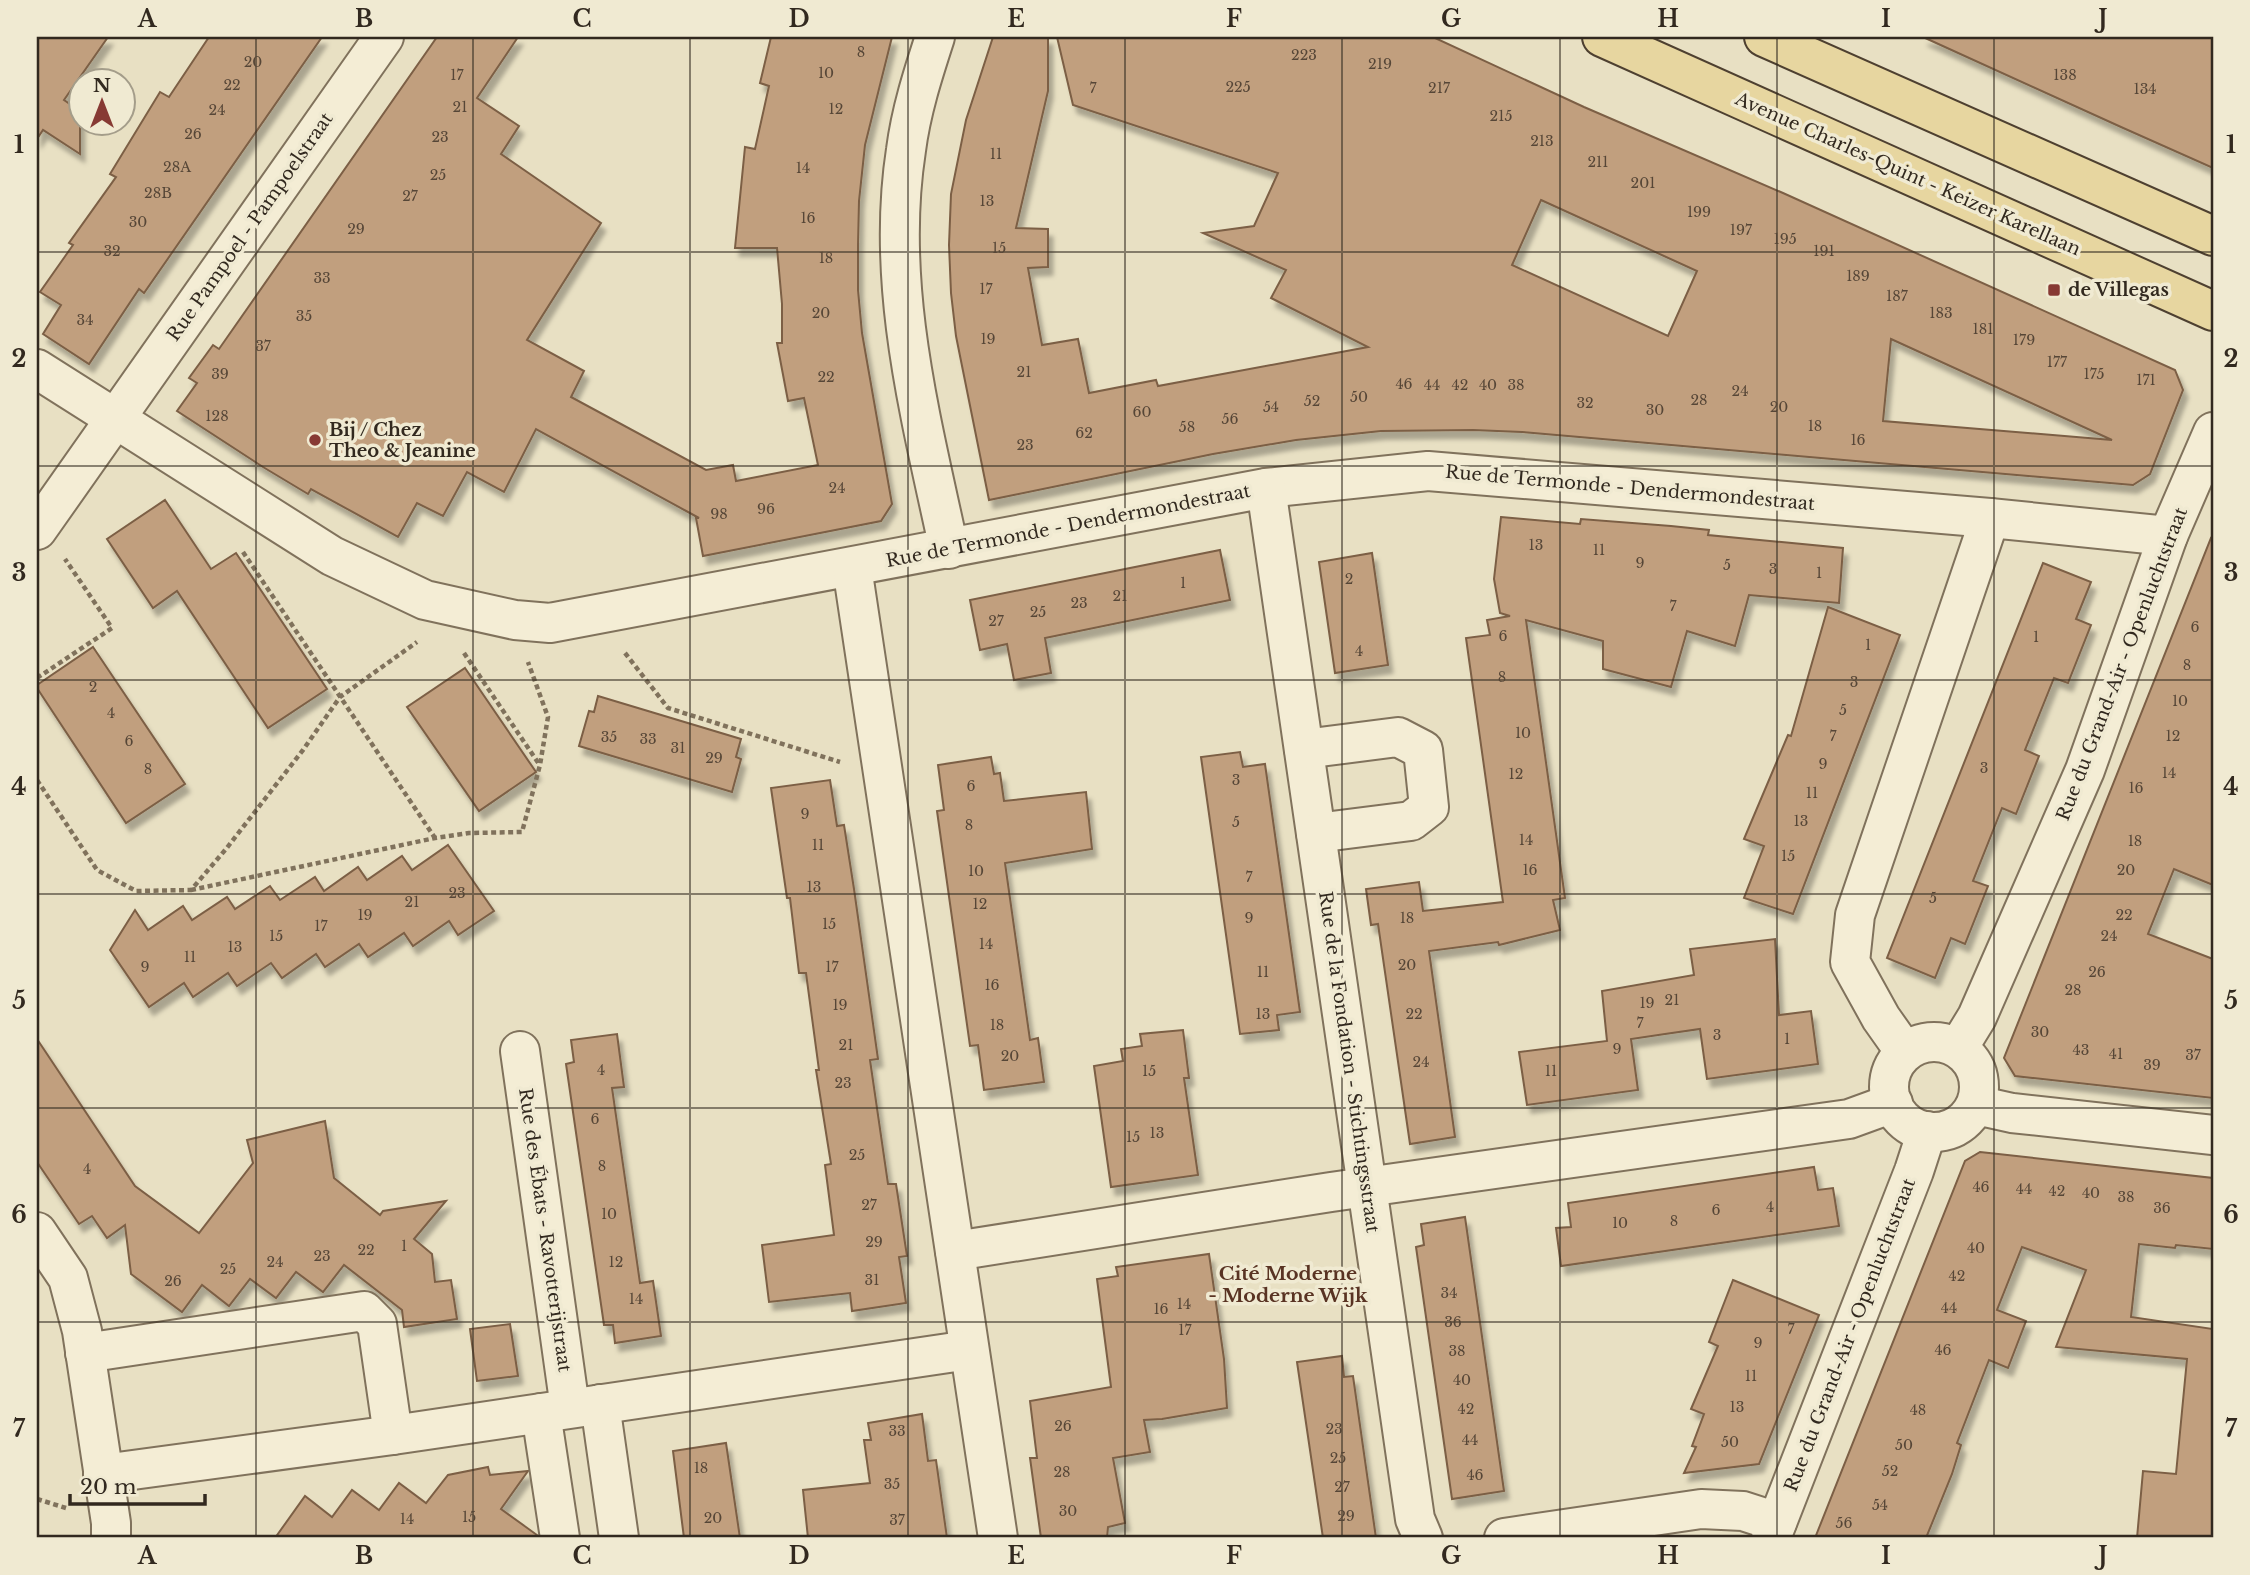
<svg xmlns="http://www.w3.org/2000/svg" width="2250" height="1575" font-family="'Libre Baskerville',serif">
<defs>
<filter id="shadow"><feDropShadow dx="4.5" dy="8" stdDeviation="2" flood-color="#0004"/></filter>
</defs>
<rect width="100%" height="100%" fill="#e8e0c3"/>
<g fill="#c19f7e" stroke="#7c5f45" stroke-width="2" fill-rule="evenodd" filter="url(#shadow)">
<polygon points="37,37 108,37 64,100 80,111 80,154 43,130 37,139"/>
<polygon points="209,37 322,37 144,293 139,289 89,364 43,334 61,305 40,292 73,245 69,243 116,177 110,174 160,92 169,97"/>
<polygon points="437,37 518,37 477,98 519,126 501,154 601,223 527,340 584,371 571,397 706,470 733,465 736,481 818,465 804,398 788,401 777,343 782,343 782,304 777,248 735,248 745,147 755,149 769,86 760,83 771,37 892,37 865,145 859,201 858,245 858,290 862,333 892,504 881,521 703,556 696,518 699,518 536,429 504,492 467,472 443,516 417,503 398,537 311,489 308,494 263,467 177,411 197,383 189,378 213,345 219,349"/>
<path d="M 993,37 L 1048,37 L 1048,91 L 1016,228 L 1048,229 L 1048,267 L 1028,268 L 1042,345 L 1078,339 L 1089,393 L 1156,380 L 1158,386 L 1368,347 L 1271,298 L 1286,270 L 1203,233 L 1254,226 L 1278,173 L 1073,105 L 1057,37 L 1433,37 L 1584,107 L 1783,193 L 2175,370 L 2183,390 L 2150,474 L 2133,485 L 1522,432 L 1473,430 L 1381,431 L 1296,440 L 1213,454 L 989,500 L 956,336 L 951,293 L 949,245 L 951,194 L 966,120 ZM 1541,200 L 1697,271 L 1668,336 L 1512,265 ZM 1891,339 L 2112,440 L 1883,421 Z"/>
<polygon points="1923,37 2213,37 2213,168 2121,127"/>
<polygon points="165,500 211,569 236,553 327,689 268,728 177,591 153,608 107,539"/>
<polygon points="1501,517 1580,524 1581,519 1671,526 1709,530 1708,535 1843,548 1839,603 1749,595 1735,646 1687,631 1671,687 1603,669 1603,641 1526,620 1565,898 1553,900 1560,930 1499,945 1498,942 1429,951 1455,1137 1410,1144 1378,924 1371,925 1366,889 1419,882 1423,911 1503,902 1466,638 1490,635 1487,620 1510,616 1500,613 1494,579"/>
<polygon points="2211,538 2213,539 2213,885 2174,869 2148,934 2213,959 2213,1098 2015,1076 2004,1058"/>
<polygon points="1220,550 1230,600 1045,638 1051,673 1014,680 1007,644 980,650 970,600"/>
<polygon points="1372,553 1388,665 1335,673 1319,562"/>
<polygon points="2043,563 2091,582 2076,619 2091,625 2068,683 2054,678 2025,750 2039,756 2016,814 2002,808 1973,881 1988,886 1965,944 1951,938 1935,978 1887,958"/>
<polygon points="1828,607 1900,635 1793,914 1744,898 1764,846 1744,839 1788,735 1791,736"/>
<polygon points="93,647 185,784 126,823 37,688 37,685"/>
<polygon points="465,668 536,772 479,811 407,707"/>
<polygon points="598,696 741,739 736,757 741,759 732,792 579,746 589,711 594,712"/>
<polygon points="1240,752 1243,767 1265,764 1300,1012 1277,1015 1279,1030 1240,1034 1201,757"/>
<polygon points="991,757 994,774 1000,773 1004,801 1086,792 1092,849 1005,863 1030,1040 1038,1038 1044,1082 984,1090 978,1045 970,1046 937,811 944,810 938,765"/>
<polygon points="830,780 837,826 844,825 854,889 878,1059 870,1060 888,1184 896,1184 907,1256 899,1257 906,1303 852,1311 850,1293 769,1302 762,1245 834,1235 825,1165 831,1164 816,1070 819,1070 806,973 799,973 790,898 787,898 771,788"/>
<polygon points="448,845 494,911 458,935 449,921 413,946 404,933 368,957 359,944 325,967 316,954 282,978 271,963 237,986 228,973 193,997 184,983 149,1007 110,950 135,910 148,930 183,906 192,920 227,897 235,909 270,886 280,900 315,877 324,891 358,867 367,880 402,856 412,870"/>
<polygon points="1775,939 1779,1015 1811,1011 1818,1064 1707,1079 1700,1029 1665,1034 1631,1039 1638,1090 1527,1105 1519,1052 1607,1041 1602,991 1694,975 1690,949"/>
<polygon points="1183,1030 1189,1078 1184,1078 1198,1175 1111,1187 1094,1066 1123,1061 1121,1049 1142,1046 1140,1034"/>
<polygon points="617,1034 624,1087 612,1088 640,1283 653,1281 661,1336 615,1343 613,1325 604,1325 566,1064 574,1062 571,1040"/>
<polygon points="37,1039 135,1186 199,1233 253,1163 247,1140 325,1121 334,1178 380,1215 383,1211 446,1201 414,1239 432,1254 435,1282 451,1280 457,1319 404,1327 402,1310 344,1265 323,1292 296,1272 276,1298 250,1279 229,1306 202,1285 182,1312 131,1274 125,1225 107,1238 92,1216 79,1224 37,1162"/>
<polygon points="1980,1152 2213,1178 2213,1249 2176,1245 2175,1248 2139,1244 2131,1317 2213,1329 2213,1538 2137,1538 2143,1471 2176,1474 2187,1359 2056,1347 2086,1270 2022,1247 1997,1310 2026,1321 2008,1368 1989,1360 1957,1443 1961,1445 1952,1474 1926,1538 1815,1538 1965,1161"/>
<polygon points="1814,1167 1818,1190 1833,1188 1839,1226 1561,1266 1556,1228 1571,1227 1568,1203"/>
<polygon points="1465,1217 1504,1491 1452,1499 1416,1247 1424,1245 1421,1224"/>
<polygon points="1209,1254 1224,1359 1227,1408 1162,1419 1144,1420 1150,1452 1113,1458 1125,1523 1108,1527 1107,1538 1041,1538 1030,1458 1037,1458 1030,1401 1111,1387 1097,1279 1118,1276 1116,1267"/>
<polygon points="1733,1280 1819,1315 1759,1464 1684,1473 1696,1447 1692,1446 1704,1414 1691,1409 1718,1346 1709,1342"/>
<polygon points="510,1324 518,1376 477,1381 470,1329"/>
<polygon points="1342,1356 1344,1377 1353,1376 1376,1538 1323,1538 1297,1362"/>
<polygon points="922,1414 928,1461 936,1460 947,1538 808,1538 803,1490 870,1483 864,1440 871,1440 868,1423"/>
<polygon points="726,1443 740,1538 684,1538 673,1451"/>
<polygon points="488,1467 490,1475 528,1471 501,1509 537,1535 538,1538 275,1538 305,1496 332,1517 352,1490 379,1510 399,1483 426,1503 448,1475"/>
</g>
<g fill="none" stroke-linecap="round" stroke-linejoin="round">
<g stroke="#80725c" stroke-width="42">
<g id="minor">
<path d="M 935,37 C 923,74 911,111 906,150 C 885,285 921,418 949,549"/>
<polyline points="37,369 332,556 425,600 515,620 550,623 1266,488 1428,471 1990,518 2168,536"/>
<polyline points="1266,488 1415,1519 1423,1538"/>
<polyline points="37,530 384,37"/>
<polyline points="852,567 998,1538"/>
<polyline points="1304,749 1398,737 1423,750 1429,807 1411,821 1316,833"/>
<circle cx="1934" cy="1087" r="45"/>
<polyline points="1958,1048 1977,1017 2085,770 2168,536 2213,432"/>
<polyline points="520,1051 570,1408"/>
<polyline points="1905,1052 1881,1018 1850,962 1855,915 1990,518"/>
<polyline points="1976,1105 2012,1113 2213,1135"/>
<polyline points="37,1232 68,1278 82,1331 111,1523 111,1538"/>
<polyline points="955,1251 1331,1192 1849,1119 1893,1103"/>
<polyline points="85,1353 364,1311 377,1324 393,1435"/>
<polyline points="600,1404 619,1538"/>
<polyline points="541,1413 560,1538"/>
<polyline points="103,1474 393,1435 969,1350"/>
<polyline points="1504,1538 1701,1509 1743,1511 1777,1522"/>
<polyline points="1771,1538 1914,1171 1927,1131"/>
</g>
</g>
<g stroke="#4e4030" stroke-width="42">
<g id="major">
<polyline points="1602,37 2213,311"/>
<polyline points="1764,37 2213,236"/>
</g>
</g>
<g stroke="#80725c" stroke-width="4.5" stroke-dasharray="5 3.5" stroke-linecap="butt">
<polyline points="243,552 435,838"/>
<polyline points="464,653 539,764"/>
<polyline points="625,653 668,708 840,762"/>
<polyline points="37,678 112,628 65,559"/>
<polyline points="37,780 97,870 136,891 191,890 226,849 303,750 340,697 417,642"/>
<polyline points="191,890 435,838 469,833 522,832 540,765 548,717 528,662"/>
<polyline points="37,1499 66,1508"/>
</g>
<use href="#minor" stroke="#f4edd5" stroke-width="38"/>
<use href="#major" stroke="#e7d6a0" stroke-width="38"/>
</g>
<path fill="none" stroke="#32291f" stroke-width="2" stroke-opacity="0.55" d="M 256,37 L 256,1538M 473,37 L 473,1538M 690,37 L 690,1538M 908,37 L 908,1538M 1125,37 L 1125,1538M 1342,37 L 1342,1538M 1560,37 L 1560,1538M 1777,37 L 1777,1538M 1994,37 L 1994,1538M 37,252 L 2213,252M 37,466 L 2213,466M 37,680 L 2213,680M 37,894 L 2213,894M 37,1108 L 2213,1108M 37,1322 L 2213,1322"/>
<g fill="#873a34" stroke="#f0ead2" stroke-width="2.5">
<rect x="2047" y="283" width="14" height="14" rx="3.5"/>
<circle cx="315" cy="440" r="7"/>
</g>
<g text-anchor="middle" stroke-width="7" stroke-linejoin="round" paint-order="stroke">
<g font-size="14" fill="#564637">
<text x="861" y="57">8</text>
<text x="1304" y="60">223</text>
<text x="253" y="67">20</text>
<text x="1380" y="69">219</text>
<text x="826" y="78">10</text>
<text x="457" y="80">17</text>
<text x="2065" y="80">138</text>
<text x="232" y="90">22</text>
<text x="1238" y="92">225</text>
<text x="1093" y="93">7</text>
<text x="1439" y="93">217</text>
<text x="2145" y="94">134</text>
<text x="460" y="112">21</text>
<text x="836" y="114">12</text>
<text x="217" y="115">24</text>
<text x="1501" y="121">215</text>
<text x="193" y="139">26</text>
<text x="440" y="142">23</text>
<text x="1542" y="146">213</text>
<text x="996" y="159">11</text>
<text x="1598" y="167">211</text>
<text x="177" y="172">28A</text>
<text x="803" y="173">14</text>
<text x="438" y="180">25</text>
<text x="1643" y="188">201</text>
<text x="158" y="198">28B</text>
<text x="410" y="201">27</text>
<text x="987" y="206">13</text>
<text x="1699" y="217">199</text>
<text x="808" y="223">16</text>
<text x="138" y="227">30</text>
<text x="356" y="234">29</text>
<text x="1741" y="235">197</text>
<text x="1785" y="244">195</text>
<text x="999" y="253">15</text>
<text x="112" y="256">32</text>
<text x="1824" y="256">191</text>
<text x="826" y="263">18</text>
<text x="1858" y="281">189</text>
<text x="322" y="283">33</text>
<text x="986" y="294">17</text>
<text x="1897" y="301">187</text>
<text x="821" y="318">20</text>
<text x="1941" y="318">183</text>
<text x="304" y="321">35</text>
<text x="85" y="325">34</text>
<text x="1983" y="334">181</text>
<text x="988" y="344">19</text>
<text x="2024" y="345">179</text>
<text x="263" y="351">37</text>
<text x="2057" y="367">177</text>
<text x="1024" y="377">21</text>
<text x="220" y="379">39</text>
<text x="2094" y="379">175</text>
<text x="826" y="382">22</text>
<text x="2146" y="385">171</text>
<text x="1404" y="389">46</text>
<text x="1432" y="390">44</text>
<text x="1460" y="390">42</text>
<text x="1488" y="390">40</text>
<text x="1516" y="390">38</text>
<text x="1740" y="396">24</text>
<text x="1359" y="402">50</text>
<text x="1699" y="405">28</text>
<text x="1312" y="406">52</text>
<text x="1585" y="408">32</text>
<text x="1271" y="412">54</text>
<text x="1779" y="412">20</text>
<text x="1655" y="415">30</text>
<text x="1142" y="417">60</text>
<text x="217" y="421">128</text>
<text x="1230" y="424">56</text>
<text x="1815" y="431">18</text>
<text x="1187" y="432">58</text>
<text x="1084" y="438">62</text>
<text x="1858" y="445">16</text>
<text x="1025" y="450">23</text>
<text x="837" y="493">24</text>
<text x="766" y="514">96</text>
<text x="719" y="519">98</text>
<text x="1536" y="550">13</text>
<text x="1599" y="555">11</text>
<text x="1640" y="568">9</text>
<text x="1727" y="570">5</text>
<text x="1773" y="574">3</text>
<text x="1819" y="578">1</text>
<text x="1349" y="584">2</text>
<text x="1183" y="588">1</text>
<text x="1120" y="601">21</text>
<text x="1079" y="608">23</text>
<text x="1673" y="611">7</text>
<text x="1038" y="617">25</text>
<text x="996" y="626">27</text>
<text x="2195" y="632">6</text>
<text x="1503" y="641">6</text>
<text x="2036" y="642">1</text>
<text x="1868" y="650">1</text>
<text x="1359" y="656">4</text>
<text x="2187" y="670">8</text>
<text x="1502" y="682">8</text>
<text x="1854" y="687">3</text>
<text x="93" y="692">2</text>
<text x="2180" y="706">10</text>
<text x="1843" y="715">5</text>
<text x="111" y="718">4</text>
<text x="1523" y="738">10</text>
<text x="1833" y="741">7</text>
<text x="2173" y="741">12</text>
<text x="609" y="742">35</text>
<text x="648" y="744">33</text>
<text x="129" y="746">6</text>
<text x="678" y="753">31</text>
<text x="714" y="763">29</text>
<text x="1823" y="769">9</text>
<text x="1984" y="773">3</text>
<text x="148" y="774">8</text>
<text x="2169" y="778">14</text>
<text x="1516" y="779">12</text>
<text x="1236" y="785">3</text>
<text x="971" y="791">6</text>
<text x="2136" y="793">16</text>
<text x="1812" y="798">11</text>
<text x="805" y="819">9</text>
<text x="1801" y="826">13</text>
<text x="1236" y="827">5</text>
<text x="969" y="830">8</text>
<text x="1526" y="845">14</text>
<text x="2135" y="846">18</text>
<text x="818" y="850">11</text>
<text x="1788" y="861">15</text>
<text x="1530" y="875">16</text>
<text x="2126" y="875">20</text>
<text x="976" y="876">10</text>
<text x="1249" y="882">7</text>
<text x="814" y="892">13</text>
<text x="457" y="898">23</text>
<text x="1933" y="903">5</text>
<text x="412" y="907">21</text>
<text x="980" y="909">12</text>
<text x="365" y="920">19</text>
<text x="2124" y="920">22</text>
<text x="1249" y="923">9</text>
<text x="1407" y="923">18</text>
<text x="829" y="929">15</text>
<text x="321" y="931">17</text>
<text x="276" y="941">15</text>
<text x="2109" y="941">24</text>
<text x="986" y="949">14</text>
<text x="235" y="952">13</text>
<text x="190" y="962">11</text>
<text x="1407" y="970">20</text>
<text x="145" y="972">9</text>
<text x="832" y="972">17</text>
<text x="1263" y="977">11</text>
<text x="2097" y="977">26</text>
<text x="992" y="990">16</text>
<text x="2073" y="995">28</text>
<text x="1672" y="1005">21</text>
<text x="1647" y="1008">19</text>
<text x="840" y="1010">19</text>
<text x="1263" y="1019">13</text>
<text x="1414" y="1019">22</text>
<text x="1640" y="1028">7</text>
<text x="997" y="1030">18</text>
<text x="2040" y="1037">30</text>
<text x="1717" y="1040">3</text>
<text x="1787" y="1044">1</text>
<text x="846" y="1050">21</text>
<text x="1617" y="1054">9</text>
<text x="2081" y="1055">43</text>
<text x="2116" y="1059">41</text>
<text x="2193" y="1060">37</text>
<text x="1010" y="1061">20</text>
<text x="1421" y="1067">24</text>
<text x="2152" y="1070">39</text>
<text x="601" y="1075">4</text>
<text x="1149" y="1076">15</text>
<text x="1551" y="1076">11</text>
<text x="843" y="1088">23</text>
<text x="595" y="1124">6</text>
<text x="1157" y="1138">13</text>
<text x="1133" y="1142">15</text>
<text x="857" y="1160">25</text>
<text x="602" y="1171">8</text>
<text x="87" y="1174">4</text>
<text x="1981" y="1192">46</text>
<text x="2024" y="1194">44</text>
<text x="2057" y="1196">42</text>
<text x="2091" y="1198">40</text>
<text x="2126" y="1202">38</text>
<text x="869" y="1210">27</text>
<text x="1770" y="1212">4</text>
<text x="2162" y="1213">36</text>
<text x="1716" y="1215">6</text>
<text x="609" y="1219">10</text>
<text x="1674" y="1226">8</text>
<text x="1620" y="1228">10</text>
<text x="874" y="1247">29</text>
<text x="404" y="1251">1</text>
<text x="1976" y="1253">40</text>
<text x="366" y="1255">22</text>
<text x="322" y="1261">23</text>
<text x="275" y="1267">24</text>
<text x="616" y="1267">12</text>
<text x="228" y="1274">25</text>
<text x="1957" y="1281">42</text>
<text x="872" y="1285">31</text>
<text x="173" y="1286">26</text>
<text x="1449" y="1298">34</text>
<text x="636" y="1304">14</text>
<text x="1184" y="1309">14</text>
<text x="1949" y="1313">44</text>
<text x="1161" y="1314">16</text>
<text x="1453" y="1327">36</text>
<text x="1791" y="1334">7</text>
<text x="1185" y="1335">17</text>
<text x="1758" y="1348">9</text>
<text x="1943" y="1355">46</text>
<text x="1457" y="1356">38</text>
<text x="1751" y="1381">11</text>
<text x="1462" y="1385">40</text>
<text x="1737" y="1412">13</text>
<text x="1466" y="1414">42</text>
<text x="1918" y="1415">48</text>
<text x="1063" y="1431">26</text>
<text x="1334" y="1434">23</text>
<text x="897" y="1436">33</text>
<text x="1470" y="1445">44</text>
<text x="1730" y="1447">50</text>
<text x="1904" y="1450">50</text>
<text x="1338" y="1463">25</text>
<text x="701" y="1473">18</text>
<text x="1890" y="1476">52</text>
<text x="1062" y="1477">28</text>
<text x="1475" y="1480">46</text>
<text x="892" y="1489">35</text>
<text x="1342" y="1492">27</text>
<text x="1880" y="1510">54</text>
<text x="1068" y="1516">30</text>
<text x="1346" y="1521">29</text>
<text x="469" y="1522">15</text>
<text x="713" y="1523">20</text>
<text x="407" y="1524">14</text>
<text x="897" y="1525">37</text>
<text x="1844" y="1528">56</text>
</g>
<g font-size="18" fill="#32291f" stroke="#f0ead2">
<text transform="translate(1908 174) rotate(24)" y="6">Avenue Charles-Quint - Keizer Karellaan</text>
<text transform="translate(250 227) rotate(-55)" y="6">Rue Pampoel - Pampoelstraat</text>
<text transform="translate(1630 488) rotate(5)" y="6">Rue de Termonde - Dendermondestraat</text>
<text transform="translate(1068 526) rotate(-11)" y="6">Rue de Termonde - Dendermondestraat</text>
<text transform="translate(2122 664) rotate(-69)" y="6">Rue du Grand-Air - Openluchtstraat</text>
<text transform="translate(1349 1062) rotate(82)" y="6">Rue de la Fondation - Stichtingsstraat</text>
<text transform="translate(545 1230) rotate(82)" y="6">Rue des Ébats - Ravotterijstraat</text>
<text transform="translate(1850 1335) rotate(-69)" y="6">Rue du Grand-Air - Openluchtstraat</text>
</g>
<g font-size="18" font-weight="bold" fill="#32291f" stroke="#f0ead2" text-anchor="start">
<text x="2068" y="296">de Villegas</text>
<text x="329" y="436">Bij / Chez<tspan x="329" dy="21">Theo &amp; Jeanine</tspan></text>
</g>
<g font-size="19" font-weight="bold" fill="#593323" stroke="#f0ead2">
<text x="1288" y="1280">Cité Moderne<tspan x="1288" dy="22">- Moderne Wijk</tspan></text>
</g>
</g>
<rect width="2250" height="1575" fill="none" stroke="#f0ead2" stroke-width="77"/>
<g transform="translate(102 102)"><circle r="33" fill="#f0ead2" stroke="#a49d8a" stroke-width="2"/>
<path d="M0-5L12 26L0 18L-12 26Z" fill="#873a34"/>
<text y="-10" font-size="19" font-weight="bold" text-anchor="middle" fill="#32291f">N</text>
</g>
<path d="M70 1494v10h135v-10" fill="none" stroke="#32291f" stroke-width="3.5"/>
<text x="80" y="1494" font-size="21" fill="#32291f" stroke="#f0ead2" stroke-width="5" paint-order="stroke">20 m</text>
<rect x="38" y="38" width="2174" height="1498" fill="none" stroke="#32291f" stroke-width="2.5"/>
<g font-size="23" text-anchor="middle" font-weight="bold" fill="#32291f">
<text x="147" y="27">A</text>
<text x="364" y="27">B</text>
<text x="582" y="27">C</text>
<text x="799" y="27">D</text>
<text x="1016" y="27">E</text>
<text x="1234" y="27">F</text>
<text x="1451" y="27">G</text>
<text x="1668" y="27">H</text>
<text x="1886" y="27">I</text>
<text x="2103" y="27">J</text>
<text x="19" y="153">1</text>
<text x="2231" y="153">1</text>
<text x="19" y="367">2</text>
<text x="2231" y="367">2</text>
<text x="19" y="581">3</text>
<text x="2231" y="581">3</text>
<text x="19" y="795">4</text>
<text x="2231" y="795">4</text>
<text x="19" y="1009">5</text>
<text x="2231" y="1009">5</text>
<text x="19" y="1223">6</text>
<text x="2231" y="1223">6</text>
<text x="19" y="1437">7</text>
<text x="2231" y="1437">7</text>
<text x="147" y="1564">A</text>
<text x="364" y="1564">B</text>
<text x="582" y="1564">C</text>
<text x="799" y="1564">D</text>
<text x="1016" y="1564">E</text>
<text x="1234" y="1564">F</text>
<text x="1451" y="1564">G</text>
<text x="1668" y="1564">H</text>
<text x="1886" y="1564">I</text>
<text x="2103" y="1564">J</text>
</g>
</svg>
